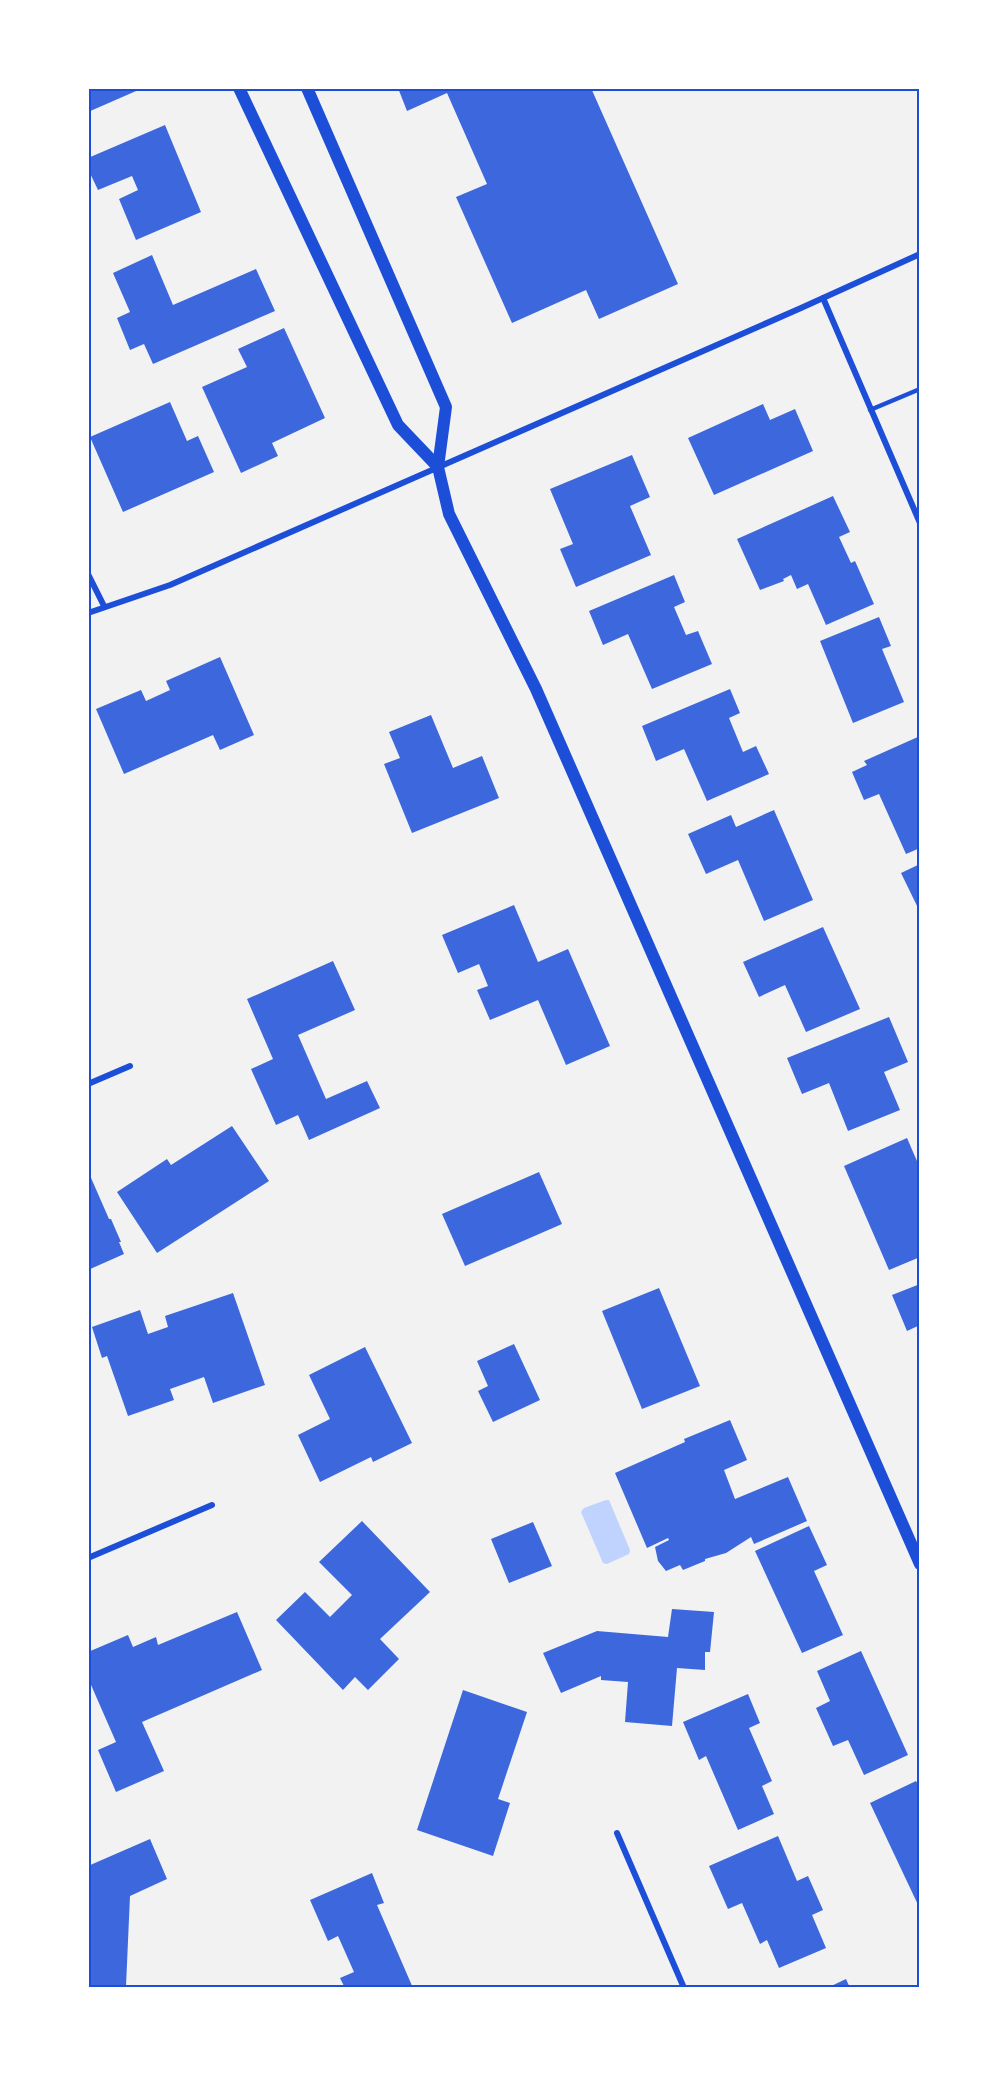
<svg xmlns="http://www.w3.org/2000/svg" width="1008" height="2076" font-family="Bitter,serif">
<rect width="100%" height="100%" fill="#f2f2f2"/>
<polygon fill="#bfd3fe" points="606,1500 609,1500 630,1550 629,1554 607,1564 603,1563 581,1512 584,1508"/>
<g fill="#3d67dc">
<polygon points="88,88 143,88 88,112"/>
<polygon points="398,88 591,88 678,284 599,319 586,290 512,323 456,197 487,184 447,93 407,111"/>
<polygon points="165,125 201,212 136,240 119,199 138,190 132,176 98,190 88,169 88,158"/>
<polygon points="152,255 173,305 256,269 275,311 153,364 144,344 130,350 117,318 130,312 113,273"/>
<polygon points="284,328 325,418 272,443 278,456 241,473 202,387 247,367 238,349"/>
<polygon points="170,402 187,441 198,436 214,472 123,512 90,437"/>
<polygon points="763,404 770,420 795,409 813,451 714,495 688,438"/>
<polygon points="632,455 650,497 630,506 651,555 576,587 560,549 573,544 550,489"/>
<polygon points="833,496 850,532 839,537 851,563 855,561 874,604 826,625 808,584 797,589 791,575 783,579 784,581 760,590 737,539"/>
<polygon points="674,575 685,602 674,607 686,635 698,631 712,664 652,689 628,634 603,645 589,611"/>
<polygon points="879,617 891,646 882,649 904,702 853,723 820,641"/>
<polygon points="220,657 254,735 220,750 213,735 124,774 96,709 141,690 146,701 170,690 166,681"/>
<polygon points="730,689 740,713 729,718 743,752 756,746 769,774 707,801 684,749 656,761 642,726"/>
<polygon points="431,715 453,768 482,756 499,798 412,833 384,764 400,758 389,732"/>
<polygon points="920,736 920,848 906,854 879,794 864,800 852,772 867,765 864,761"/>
<polygon points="774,810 813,900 764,921 738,860 706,874 688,834 731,815 736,827"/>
<polygon points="920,864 920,912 901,873"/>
<polygon points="514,905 538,962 568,949 610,1046 566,1065 538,1000 490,1020 477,990 488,986 479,964 458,973 442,935"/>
<polygon points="823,927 860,1009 806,1032 785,985 759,997 743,962"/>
<polygon points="333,961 355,1010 298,1035 326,1099 367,1081 380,1108 309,1140 298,1115 276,1125 251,1069 273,1059 247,999"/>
<polygon points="889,1017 908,1062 884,1072 900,1110 848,1131 829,1083 802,1094 787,1058"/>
<polygon points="232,1126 269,1181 157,1253 117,1192 167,1159 171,1165"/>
<polygon points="907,1138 920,1168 920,1257 889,1270 844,1166"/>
<polygon points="88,1171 109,1219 111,1219 121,1242 119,1242 124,1254 88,1270"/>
<polygon points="539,1172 562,1224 465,1266 442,1214"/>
<polygon points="920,1284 920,1325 907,1331 892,1295"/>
<polygon points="659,1288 700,1386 642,1409 602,1311"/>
<polygon points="233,1293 265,1385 213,1403 204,1377 170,1389 174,1400 128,1416 107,1356 102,1358 92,1327 140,1310 148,1334 168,1327 165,1316"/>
<polygon points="514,1344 540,1400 493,1422 478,1391 488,1386 477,1361"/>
<polygon points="365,1347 412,1443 373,1462 371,1457 320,1482 298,1435 330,1419 309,1375"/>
<polygon points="730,1420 747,1460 724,1470 735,1499 788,1477 807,1521 754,1544 751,1537 726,1553 705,1559 705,1561 683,1570 680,1565 666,1571 658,1561 655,1547 669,1540 668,1538 647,1548 615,1473 685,1442 684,1439"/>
<polygon points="362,1521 430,1592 380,1639 399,1659 368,1690 355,1677 343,1690 276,1620 305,1592 330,1617 352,1595 319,1562"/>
<polygon points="533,1522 552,1566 509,1583 491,1539"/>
<polygon points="809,1526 827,1565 814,1571 843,1635 802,1653 755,1551"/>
<polygon points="672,1609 714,1612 710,1652 705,1652 705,1670 677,1668 672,1726 625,1722 628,1682 601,1680 601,1676 561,1693 543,1653 597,1631 668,1637"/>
<polygon points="237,1612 262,1670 142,1722 164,1771 116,1792 98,1750 116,1742 88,1678 88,1652 128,1635 133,1647 156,1637 158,1645"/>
<polygon points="861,1651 908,1755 864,1775 848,1740 833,1746 816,1708 830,1701 817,1671"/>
<polygon points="463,1690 527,1712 498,1799 510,1803 493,1856 417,1830"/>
<polygon points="748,1694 760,1723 749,1728 772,1781 762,1786 774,1814 738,1830 706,1756 699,1760 683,1722"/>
<polygon points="916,1781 920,1788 920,1909 870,1803"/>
<polygon points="778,1836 797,1881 808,1876 823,1910 812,1915 826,1948 779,1968 767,1940 760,1944 742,1903 728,1909 709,1866"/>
<polygon points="150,1839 167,1879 130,1896 126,1986 88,1985 88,1866"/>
<polygon points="372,1873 384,1903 377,1905 413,1988 345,1988 340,1978 354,1972 338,1936 328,1941 310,1900"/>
<polygon points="846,1979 850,1988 827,1988"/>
</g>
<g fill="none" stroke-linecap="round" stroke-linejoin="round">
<polyline stroke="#1d4ed8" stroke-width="4.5" points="870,410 920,389"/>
<g stroke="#1d4ed8" stroke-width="6">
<polyline points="823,298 920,523"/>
<polyline points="88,574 104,606"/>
<polyline points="88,613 170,585 801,308 920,254"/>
<polyline points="88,1084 130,1066"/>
<polyline points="88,1558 212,1505"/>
<polyline points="617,1833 684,1988"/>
</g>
<g stroke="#1d4ed8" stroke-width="12">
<polyline points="239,88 398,425 438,467"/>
<polyline points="307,88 446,407 438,467 449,514 536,689 920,1564"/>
</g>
</g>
<rect width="1008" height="2076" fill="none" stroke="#ffffff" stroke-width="180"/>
<rect x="90" y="90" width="828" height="1896" fill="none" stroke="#1d4ed8" stroke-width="2"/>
</svg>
